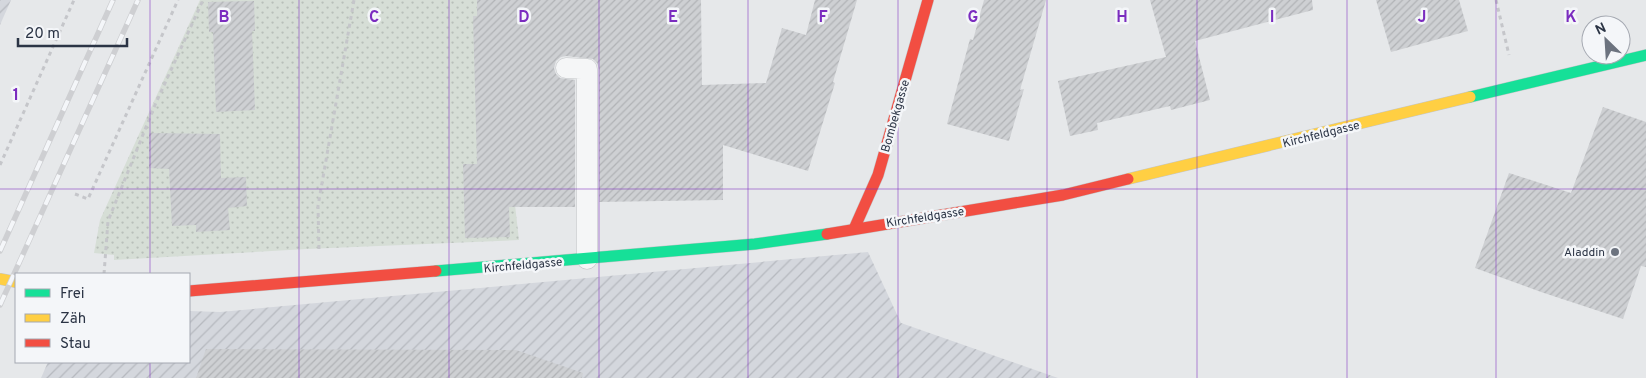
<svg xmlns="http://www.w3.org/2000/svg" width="1646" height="378" font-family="Overpass,sans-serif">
<defs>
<pattern id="industrial-furrows" width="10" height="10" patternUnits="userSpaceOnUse" patternTransform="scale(1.25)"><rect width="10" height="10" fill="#d4d7dd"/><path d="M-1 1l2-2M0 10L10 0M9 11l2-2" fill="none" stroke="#b6b9bf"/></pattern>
<pattern id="garden-dots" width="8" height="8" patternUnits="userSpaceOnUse" patternTransform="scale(1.25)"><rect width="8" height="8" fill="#d6ded6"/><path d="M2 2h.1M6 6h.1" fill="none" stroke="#b8bfb9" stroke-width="1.8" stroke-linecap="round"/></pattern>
<pattern id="building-hatch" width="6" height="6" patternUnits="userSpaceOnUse" patternTransform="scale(1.25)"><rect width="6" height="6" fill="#ced0d3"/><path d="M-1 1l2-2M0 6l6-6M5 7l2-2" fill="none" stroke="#b1b3b6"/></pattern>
</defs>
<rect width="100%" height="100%" fill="#e6e8ea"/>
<g fill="url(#industrial-furrows)">
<polygon points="0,0 11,0 0,25"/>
<polygon points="868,252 901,323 1058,378 41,378 48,362 189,362 189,311 220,312"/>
</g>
<polygon fill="url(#garden-dots)" points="200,0 506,0 509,152 519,240 307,249 114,260 114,255 94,253 100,220"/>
<g fill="url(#building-hatch)">
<polygon points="477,0 701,0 702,85 766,83 782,28 806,35 815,0 857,0 833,82 835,83 808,171 723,145 723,200 599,202 599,69 597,63 593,59 566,56 561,57 556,61 554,68 556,74 560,78 575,80 575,207 509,207 510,237 465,238 463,164 477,164 473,16 477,16"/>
<polygon points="984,0 1046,0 1020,90 1024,89 1009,141 947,124 970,39 973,40"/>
<polygon points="1150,0 1312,0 1313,10 1195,41 1210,100 1171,110 1170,106 1097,123 1098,130 1070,136 1058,81 1166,57"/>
<polygon points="1376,0 1459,0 1468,31 1391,52"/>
<polygon points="254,1 255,31 252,31 255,110 216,112 213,32 209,32 208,2"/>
<polygon points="1603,107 1646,122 1646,267 1641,266 1623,319 1541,292 1475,268 1509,173 1571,193"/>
<polygon points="149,133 220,134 221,178 246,177 247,206 228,208 230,230 196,232 196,225 172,226 169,169 149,168"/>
<polygon points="206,349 516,350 583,373 582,378 196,378"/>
</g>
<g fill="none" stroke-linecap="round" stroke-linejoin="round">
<g stroke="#c4c6c8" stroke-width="21">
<polyline id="lane" points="566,68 587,69 587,259"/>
</g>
<g stroke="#c4c6c8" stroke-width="12">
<g id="fast">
<polyline points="1470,97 1646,55"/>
<polyline points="436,271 755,244 827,234"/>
</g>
</g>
<g stroke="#c4c6c8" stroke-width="12">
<g id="slow">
<polyline points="1128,179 1470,97"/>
<polyline points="0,279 16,282"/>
</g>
</g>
<g stroke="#c4c6c8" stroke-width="12">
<g id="jam">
<polyline points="854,229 878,175 928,0"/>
<polyline points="827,234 1063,195 1128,179"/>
<polyline points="189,291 436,271"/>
</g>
</g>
<g stroke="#c5c6ca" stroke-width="3" stroke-dasharray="4 4" stroke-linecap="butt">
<polyline points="1496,0 1509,55"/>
<polyline points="0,165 74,0"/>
<polyline points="75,194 88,199 178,0"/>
<polyline points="319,249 318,206 354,0"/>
<polyline points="104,274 108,221 155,105 203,0"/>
</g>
<use href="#lane" stroke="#f5f6f7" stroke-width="20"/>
<use href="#fast" stroke="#16e098" stroke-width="11"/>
<use href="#slow" stroke="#ffcf43" stroke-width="11"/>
<use href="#jam" stroke="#f24e42" stroke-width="11"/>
<g stroke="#cecfd2" stroke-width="5.5">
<g id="rail">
<polyline points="0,251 113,0"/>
<polyline points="0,305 138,0"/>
</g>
</g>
<use href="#rail" stroke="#f4f6f9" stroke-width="4" stroke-dasharray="11" stroke-linecap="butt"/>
</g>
<path fill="none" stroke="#7b2cbf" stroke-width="1" stroke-opacity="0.55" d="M 150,0 L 150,274M 299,0 L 299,378M 449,0 L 449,378M 599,0 L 599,378M 748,0 L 748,378M 898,0 L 898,378M 1047,0 L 1047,378M 1197,0 L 1197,378M 1347,0 L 1347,378M 1496,0 L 1496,378M 0,189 L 1646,189M 150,362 L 150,378"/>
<circle fill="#6c737f" stroke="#f4f6f9" stroke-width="2" cx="1615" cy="252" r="5"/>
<g text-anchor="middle" stroke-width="5" stroke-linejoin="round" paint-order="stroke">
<g font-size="12" fill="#2b3445" stroke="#f4f6f9">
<text transform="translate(895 116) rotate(-74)" y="4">Bombekgasse</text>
<text transform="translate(1321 134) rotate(-14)" y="4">Kirchfeldgasse</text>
<text transform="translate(925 217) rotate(-9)" y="4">Kirchfeldgasse</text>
<text transform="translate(523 265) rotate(-5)" y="4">Kirchfeldgasse</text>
</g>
<g font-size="12" fill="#2b3445" stroke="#f4f6f9" text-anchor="end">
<text x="1605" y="256">Aladdin</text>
</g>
</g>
<g font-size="16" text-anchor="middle" font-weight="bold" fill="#7b2cbf" stroke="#f4f6f9" stroke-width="5" stroke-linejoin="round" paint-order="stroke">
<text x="224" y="22">B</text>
<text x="374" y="22">C</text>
<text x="524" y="22">D</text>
<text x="673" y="22">E</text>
<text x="823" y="22">F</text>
<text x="973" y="22">G</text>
<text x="1122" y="22">H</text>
<text x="1272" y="22">I</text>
<text x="1422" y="22">J</text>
<text x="1571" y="22">K</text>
<text x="16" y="100">1</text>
</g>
<rect x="15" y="273" width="175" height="90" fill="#f4f6f9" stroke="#a4a8b1"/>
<rect x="25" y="289" width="25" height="8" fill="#16e098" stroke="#a4a8b1"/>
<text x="60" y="298" font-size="15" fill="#2b3445">Frei</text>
<rect x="25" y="314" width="25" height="8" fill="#ffcf43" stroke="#a4a8b1"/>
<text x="60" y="323" font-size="15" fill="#2b3445">Zäh</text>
<rect x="25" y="339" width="25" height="8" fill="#f24e42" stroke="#a4a8b1"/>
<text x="60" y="348" font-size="15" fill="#2b3445">Stau</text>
<g transform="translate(1606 40) rotate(335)"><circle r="24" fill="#f4f6f9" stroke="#a4a8b1"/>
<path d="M0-4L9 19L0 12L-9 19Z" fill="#6c737f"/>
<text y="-8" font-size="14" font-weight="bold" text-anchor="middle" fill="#2b3445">N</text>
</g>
<path d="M18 38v8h109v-8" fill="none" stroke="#2b3445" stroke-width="2.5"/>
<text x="25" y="38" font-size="15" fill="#2b3445" stroke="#f4f6f9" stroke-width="4" paint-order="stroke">20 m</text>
</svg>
